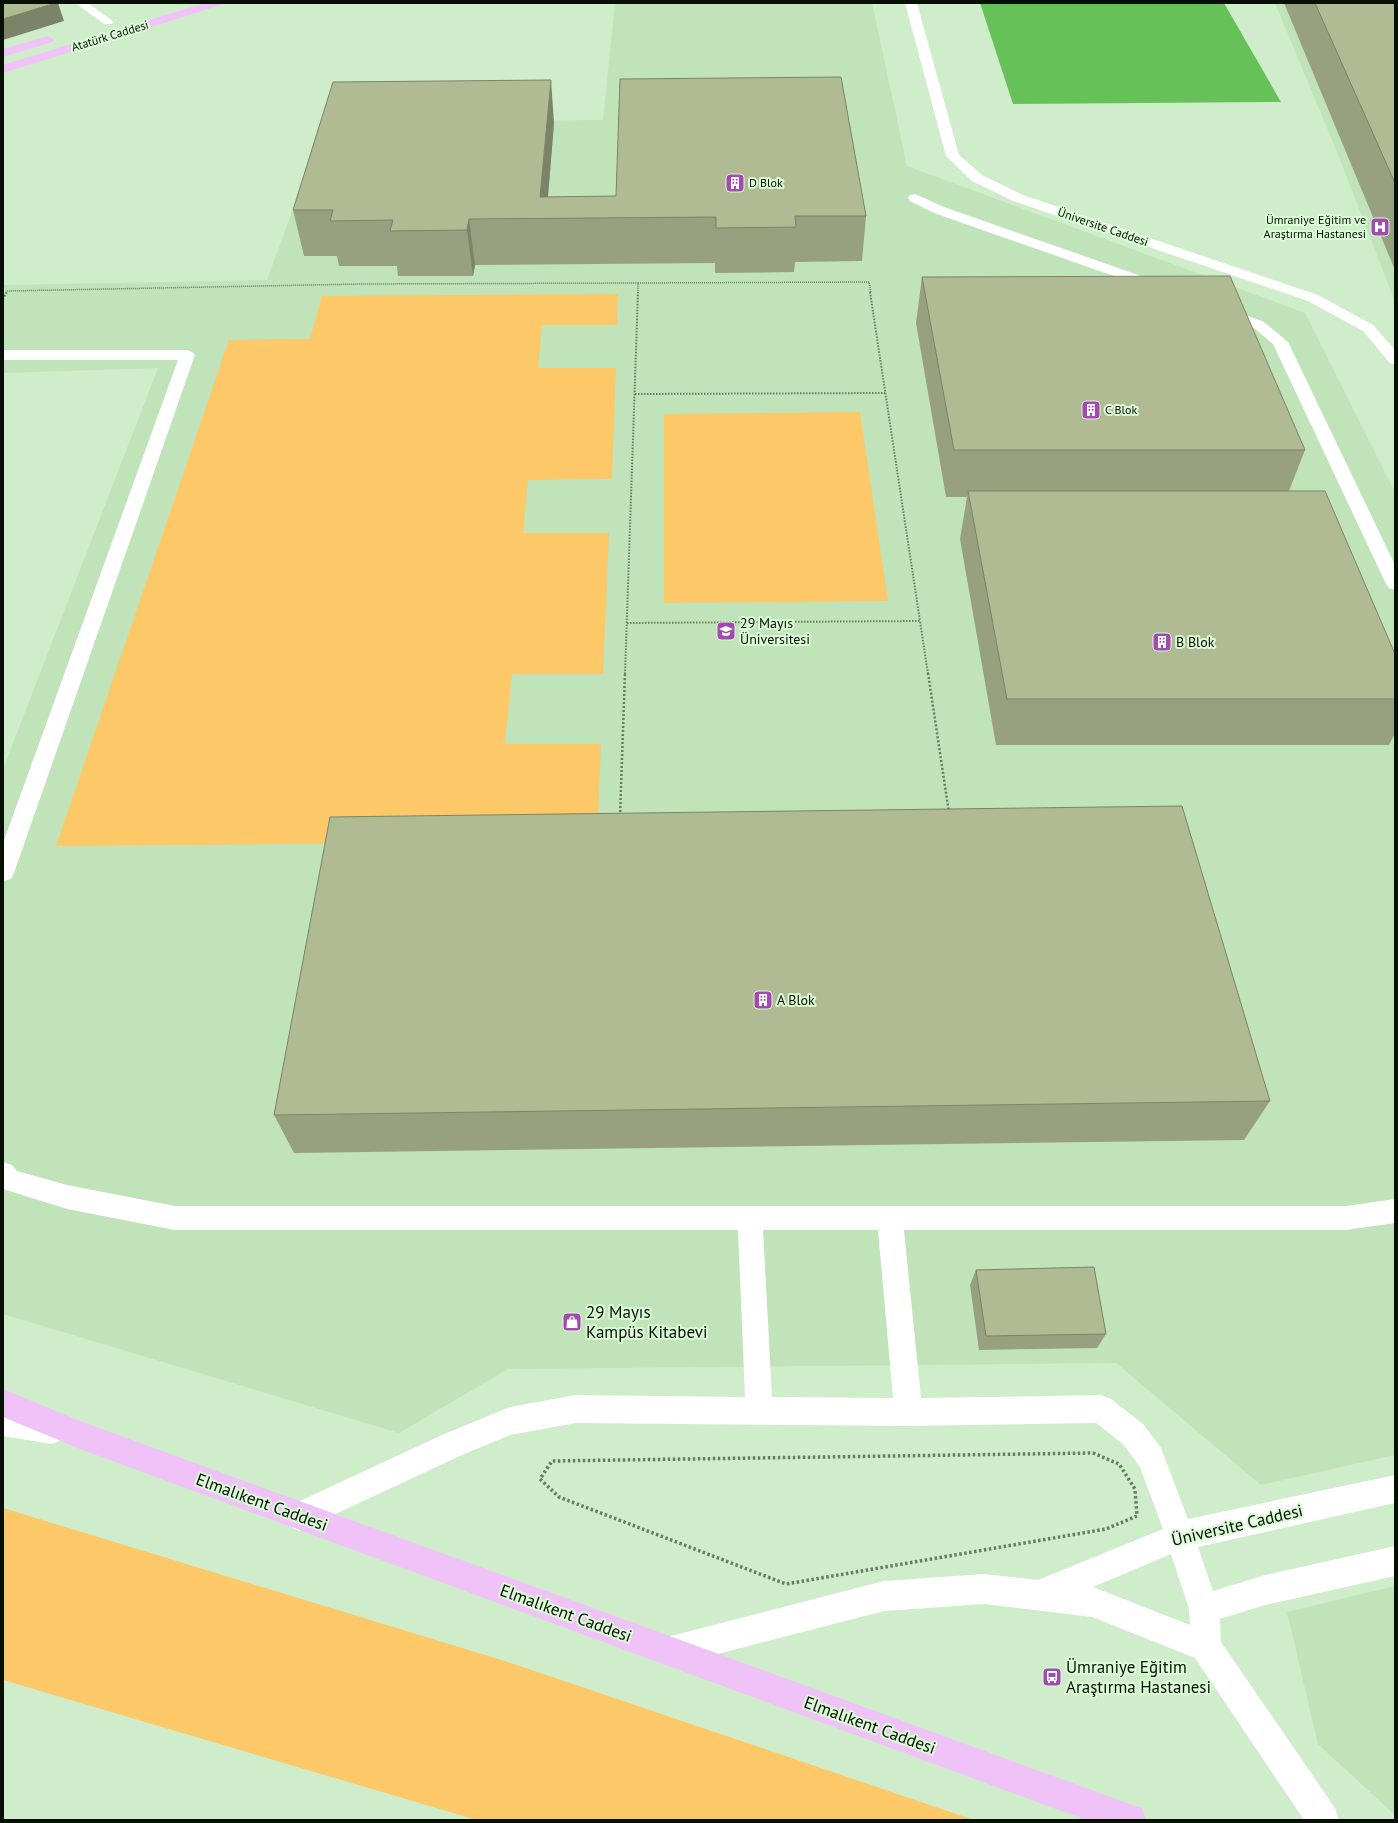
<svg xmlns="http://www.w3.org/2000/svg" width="1398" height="1823" font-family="'PT Sans',sans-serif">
<rect width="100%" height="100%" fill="#cfedca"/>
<g fill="#c0e3ba">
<polygon points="615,3 872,3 907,166 1305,313 1395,492 1395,1455 1261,1485 1116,1363 508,1369 399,1433 3,1314 3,769 158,368 3,373 3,285 267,280 325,122 603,120"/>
<polygon points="1275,3 1395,3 1395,302 1337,152"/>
<polygon points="1395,1586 1395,1815 1318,1744 1287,1612"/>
</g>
<g fill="#fcc868">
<polygon points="618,294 617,325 542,325 538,368 616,368 612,479 528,480 523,533 609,533 603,674 512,674 505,744 601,744 597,841 56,846 229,340 310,339 322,296"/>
<polygon points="860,412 888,601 664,603 664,414"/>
<polygon points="3,1508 508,1662 974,1820 477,1820 3,1680"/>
</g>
<polygon fill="#66c258" points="980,3 1224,3 1281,102 1013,104"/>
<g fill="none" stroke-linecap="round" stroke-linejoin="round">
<g stroke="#677a63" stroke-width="1.5" stroke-dasharray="1 1" stroke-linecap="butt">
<polyline points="638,283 869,282 871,293"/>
<polyline points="6,293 7,291 361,284 638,283 638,293"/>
</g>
<g stroke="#677a63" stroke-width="2" stroke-dasharray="1.5 1.5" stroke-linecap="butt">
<polyline points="870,292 920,621"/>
<polyline points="3,299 7,292"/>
<polyline points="635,394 885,393"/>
<polyline points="627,623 920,621 928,674"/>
<polyline points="625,674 638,292"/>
</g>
<g stroke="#677a63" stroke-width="2.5" stroke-dasharray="2 2" stroke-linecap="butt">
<polyline points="928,673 949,813"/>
<polyline points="620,816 625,673"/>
</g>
<polygon stroke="#677a63" stroke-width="3.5" stroke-dasharray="2.5 2.5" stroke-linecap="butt" points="1093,1453 1119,1464 1135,1489 1137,1516 1106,1529 786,1584 559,1497 540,1479 552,1461"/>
<g fill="#fff" fill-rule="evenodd">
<polygon points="75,3 88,3 114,22 112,24 104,24"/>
<polygon points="905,3 917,3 959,155 982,175 1023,195 1318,295 1373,325 1395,350 1395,365 1390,363 1363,331 1308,301 1013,201 972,181 946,156"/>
<polygon points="915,194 944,207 1161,283 1163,286 1161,289 1156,290 1151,289 934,213 910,201 908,198 910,195"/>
<polygon points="1222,306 1264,322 1288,342 1395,565 1395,590 1389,588 1386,584 1273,344 1254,328 1217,313 1215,310 1217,307"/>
<polygon points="3,350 187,350 192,352 195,355 14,873 11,879 3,881 3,843 178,360 3,360"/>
<path d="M 3,1162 L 12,1165 L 17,1171 L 67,1185 L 175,1206 L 1346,1206 L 1395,1199 L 1395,1223 L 1346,1230 L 904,1230 L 921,1398 L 1101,1395 L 1111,1399 L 1143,1424 L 1161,1448 L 1188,1519 L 1395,1475 L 1395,1503 L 1198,1547 L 1213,1591 L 1265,1575 L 1395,1546 L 1395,1576 L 1265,1605 L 1220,1619 L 1221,1642 L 1335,1808 L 1339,1820 L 1304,1820 L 1195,1658 L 1092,1617 L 984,1604 L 884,1611 L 671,1666 L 660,1662 L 656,1651 L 660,1640 L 671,1636 L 884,1581 L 984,1574 L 1038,1580 L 1163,1529 L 1140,1467 L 1123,1444 L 1096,1423 L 908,1426 L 576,1423 L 510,1435 L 462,1455 L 299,1531 L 289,1526 L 284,1516 L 289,1506 L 442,1435 L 510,1407 L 576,1395 L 745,1397 L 738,1230 L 175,1230 L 67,1209 L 3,1189 ZM 763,1230 L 878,1230 L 893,1398 L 772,1397 ZM 1171,1554 L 1189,1609 L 1190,1625 L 1093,1587 Z"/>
<polygon points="3,1408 52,1416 62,1420 66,1430 62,1440 52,1444 3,1436"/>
</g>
<g fill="#efc2f8" fill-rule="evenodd">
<polygon points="205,3 223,3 221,5 3,73 3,65"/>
<polygon points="48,36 54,40 52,42 3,57 3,49"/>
<polygon points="3,1389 80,1421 1130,1804 1142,1808 1146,1820 1086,1820 80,1449 3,1417"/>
</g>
</g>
<g fill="#97a17f">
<polygon points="1284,3 1395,3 1395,270"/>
<polygon points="554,123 548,197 866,216 862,261 795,262 794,272 715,273 715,263 475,265 473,276 398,276 397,266 339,266 337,256 304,256 293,210"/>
<polygon points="922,277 1305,450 1289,491 1395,654 1395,733 1389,745 996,745 960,539 967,497 946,497 916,323"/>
<polygon points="1270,1101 1244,1140 294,1153 274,1115"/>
<polygon points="976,1270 1106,1334 1097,1348 979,1350 970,1285"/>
</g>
<g fill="#7b8368">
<polygon points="56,3 58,3 64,21 3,40 3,19"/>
<polygon points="551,80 554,123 546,219 540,197"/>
<polygon points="469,219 475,265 473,276 467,230"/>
</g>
<g fill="#b0bb94" stroke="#7b8368">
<polygon points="3,3 56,3 3,19"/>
<polygon points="1315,3 1395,3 1395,183"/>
<polygon points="841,77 866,216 795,216 796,227 716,228 716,217 469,219 467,230 390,231 393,220 330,221 333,210 293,210 333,82 551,80 540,197 616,196 620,79"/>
<polygon points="1230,276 1305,450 954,450 922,277"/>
<polygon points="968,491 1325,491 1395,654 1395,699 1007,699"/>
<polygon points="1182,806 1270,1101 274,1115 330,817"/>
<polygon points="1094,1267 1106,1334 986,1336 976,1270"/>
</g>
<defs>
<g id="building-square" transform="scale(1)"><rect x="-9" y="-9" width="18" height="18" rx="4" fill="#a349b4" stroke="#dcfbd7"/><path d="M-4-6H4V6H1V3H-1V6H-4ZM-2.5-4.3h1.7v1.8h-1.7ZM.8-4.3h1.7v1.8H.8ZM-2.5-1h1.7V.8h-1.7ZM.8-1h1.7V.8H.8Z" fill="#fff"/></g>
<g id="hospital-square" transform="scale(1)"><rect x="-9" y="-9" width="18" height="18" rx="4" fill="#a349b4" stroke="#dcfbd7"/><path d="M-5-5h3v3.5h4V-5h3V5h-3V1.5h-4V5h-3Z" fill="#fff"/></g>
<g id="university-square" transform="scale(1)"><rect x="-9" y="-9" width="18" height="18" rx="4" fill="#a349b4" stroke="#dcfbd7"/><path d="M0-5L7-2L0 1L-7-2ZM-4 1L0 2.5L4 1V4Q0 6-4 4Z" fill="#fff"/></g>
<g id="shop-square" transform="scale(1)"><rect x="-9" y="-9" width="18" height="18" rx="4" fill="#a349b4" stroke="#dcfbd7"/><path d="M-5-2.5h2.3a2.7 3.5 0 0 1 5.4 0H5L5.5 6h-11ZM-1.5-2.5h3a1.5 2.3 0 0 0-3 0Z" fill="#fff"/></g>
<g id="bus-square" transform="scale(1)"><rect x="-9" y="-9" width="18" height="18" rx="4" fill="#a349b4" stroke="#dcfbd7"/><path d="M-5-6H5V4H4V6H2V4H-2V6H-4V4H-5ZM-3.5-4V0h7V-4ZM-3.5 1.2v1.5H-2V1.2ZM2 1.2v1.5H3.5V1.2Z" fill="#fff"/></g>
</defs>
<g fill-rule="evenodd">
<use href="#building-square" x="735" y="183"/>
<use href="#hospital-square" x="1380" y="227"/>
<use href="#building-square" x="1091" y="410"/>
<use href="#university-square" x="726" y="631"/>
<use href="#building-square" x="1162" y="642"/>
<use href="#building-square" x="763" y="1000"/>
<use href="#shop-square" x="572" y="1322"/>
<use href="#bus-square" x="1052" y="1677"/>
</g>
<g text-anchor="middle" stroke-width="4" stroke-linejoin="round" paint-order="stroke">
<g font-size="12" fill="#071005" stroke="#dcfbd7">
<text transform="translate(110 36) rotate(-17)" y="4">Atatürk Caddesi</text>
<text transform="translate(1103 227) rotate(19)" y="4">Üniversite Caddesi</text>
</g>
<g font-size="12" fill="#071005" stroke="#dcfbd7" text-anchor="start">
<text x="749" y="187">D Blok</text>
<text x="1366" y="224" text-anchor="end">Ümraniye Eğitim ve<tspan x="1366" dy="14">Araştırma Hastanesi</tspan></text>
<text x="1105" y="414">C Blok</text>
</g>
<g font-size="14" fill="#071005" stroke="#dcfbd7" text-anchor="start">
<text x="740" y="628">29 Mayıs<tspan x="740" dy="16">Üniversitesi</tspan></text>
<text x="1176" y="647">B Blok</text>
<text x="777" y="1005">A Blok</text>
</g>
<g font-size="17" fill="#071005" stroke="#dcfbd7" text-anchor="start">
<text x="586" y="1318">29 Mayıs<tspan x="586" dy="20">Kampüs Kitabevi</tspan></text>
<text x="1066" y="1673">Ümraniye Eğitim<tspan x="1066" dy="20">Araştırma Hastanesi</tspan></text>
</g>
<g font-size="17" fill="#071005" stroke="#dcfbd7">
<text transform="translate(262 1502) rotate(20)" y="6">Elmalıkent Caddesi</text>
<text transform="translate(1237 1525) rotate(-13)" y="6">Üniversite Caddesi</text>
<text transform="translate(566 1613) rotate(20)" y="6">Elmalıkent Caddesi</text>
<text transform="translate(870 1725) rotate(20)" y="6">Elmalıkent Caddesi</text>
</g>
</g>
<rect width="1398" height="1823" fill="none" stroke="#071005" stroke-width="8"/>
</svg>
